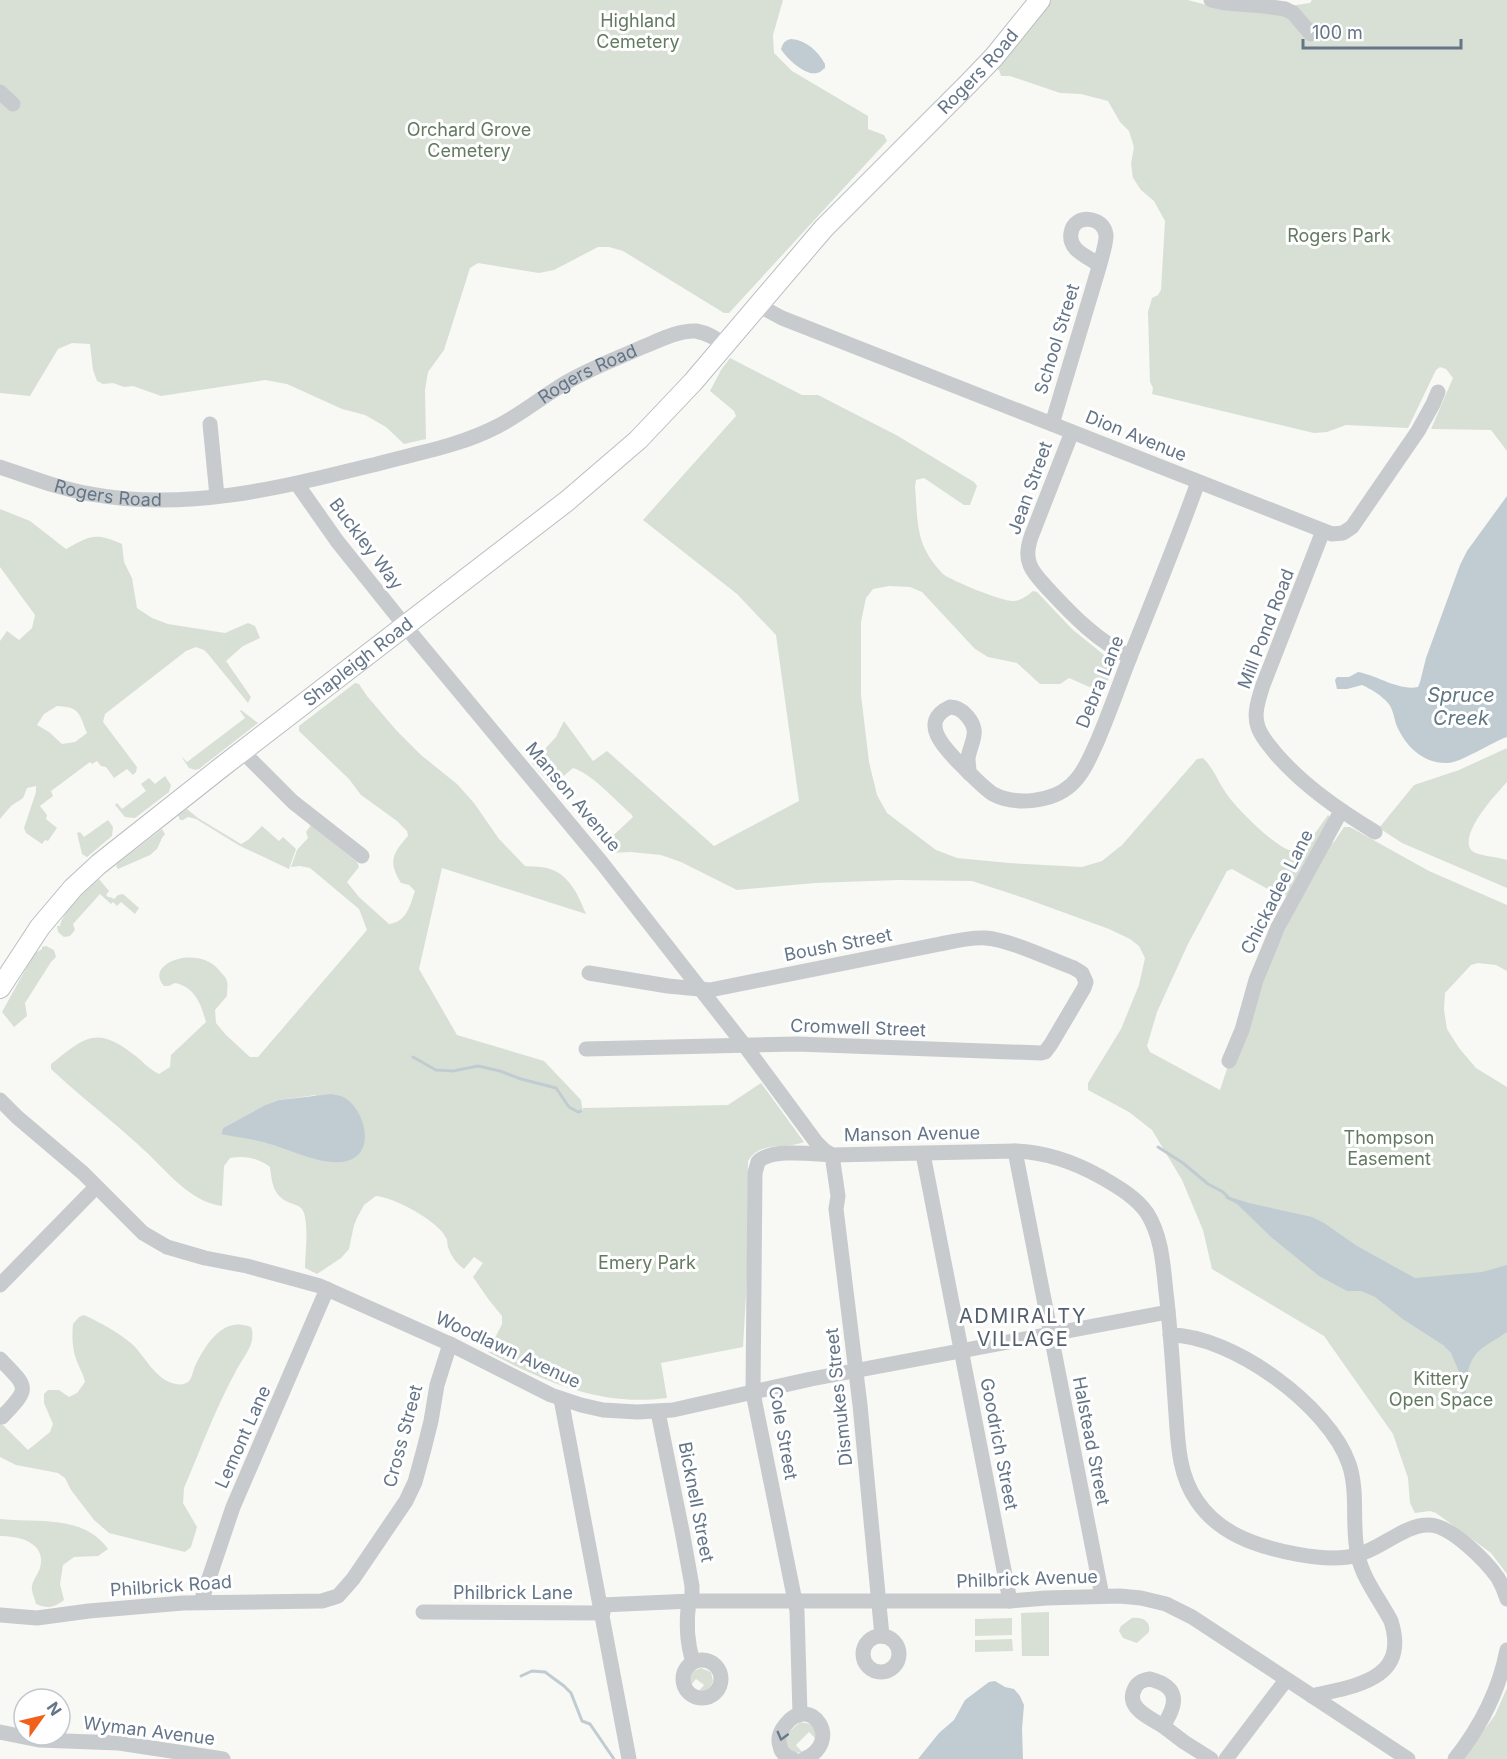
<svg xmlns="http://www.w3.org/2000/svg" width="1507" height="1759" font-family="Inter,sans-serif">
<rect width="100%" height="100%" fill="#f8f8f5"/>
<g fill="#d8e0d5" fill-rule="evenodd">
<polygon points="0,0 783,0 773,35 774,53 792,71 868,116 868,129 884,135 887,141 729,313 724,313 623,251 609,247 598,247 554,270 539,273 478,263 470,268 444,350 428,372 425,390 426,439 404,444 386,427 365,415 342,409 287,384 265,380 161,396 133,386 124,387 113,383 103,384 97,381 93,370 90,344 72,343 58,349 30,396 0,393"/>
<polygon points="1051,0 1188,0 1229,11 1261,10 1310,3 1312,0 1507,0 1507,451 1491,430 1431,429 1453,378 1446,369 1440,367 1436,370 1408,428 1346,425 1327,432 1314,433 1152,394 1153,388 1150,382 1148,312 1152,298 1158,295 1161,290 1165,221 1154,201 1141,190 1133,178 1131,164 1134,147 1129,131 1120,122 1108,101 1081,94 1060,93 1010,76 1001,76 999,70 997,69"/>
<path d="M 730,358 L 802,395 L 818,395 L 898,436 L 974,482 L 977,486 L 970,505 L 964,505 L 924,478 L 916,480 L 915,487 C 917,507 916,533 926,551 C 930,559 937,568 943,574 C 952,581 1001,601 1013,601 C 1020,601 1027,596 1033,591 L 1037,592 L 1072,629 L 1109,659 L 1112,664 L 1106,690 L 1103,693 L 1069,678 L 1060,684 L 1040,684 L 1017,663 L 988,657 L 975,649 L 922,592 L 910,587 L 889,586 L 873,589 L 866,598 L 861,622 L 861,695 L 869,762 L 877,795 L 887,813 L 936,850 L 957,858 L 1009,863 L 1082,867 L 1102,861 L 1122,845 L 1197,759 L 1203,758 C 1214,769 1217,780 1226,793 C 1236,808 1272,844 1289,850 C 1294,851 1298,851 1303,850 L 1328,815 L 1331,818 L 1287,895 L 1282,897 L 1232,869 L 1227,871 L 1188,944 L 1157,1012 L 1147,1046 L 1150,1052 L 1220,1090 L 1243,1021 L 1288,924 L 1331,844 L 1334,842 L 1344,827 L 1350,827 L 1429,871 L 1507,905 L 1507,971 L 1496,965 L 1478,963 L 1471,965 L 1445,993 L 1444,1010 L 1447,1029 L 1459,1048 L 1476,1068 L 1507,1087 L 1507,1574 L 1491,1553 L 1436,1513 L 1430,1511 L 1415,1513 L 1410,1503 L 1408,1478 L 1393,1434 L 1324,1336 L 1212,1269 L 1203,1230 L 1182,1180 L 1152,1130 L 1129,1112 L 1088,1090 L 1088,1083 L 1121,1029 L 1139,985 L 1145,958 L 1139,946 L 1130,939 L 1109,929 L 1024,898 L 972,881 L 898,880 L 815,883 L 737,890 L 681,862 L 661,855 L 630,852 L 611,853 L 604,844 L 633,817 L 631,814 C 616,801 591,773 573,768 L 552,786 L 532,763 L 556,737 L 564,721 L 593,761 L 607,751 L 714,846 L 799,801 L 776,635 L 737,594 L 643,520 L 736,416 L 734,411 L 710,391 L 721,370 Z"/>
<path d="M 0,509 L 30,521 L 66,549 C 90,536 95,532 122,544 L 124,562 L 132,578 L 137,608 L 152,618 L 168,624 L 225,633 L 248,623 L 255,626 L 260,638 L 243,646 L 226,661 L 251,697 L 248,703 L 208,654 L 204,650 L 196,647 L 186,651 L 105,714 L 103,722 L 137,767 L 136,772 L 133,775 L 127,769 L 114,778 L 106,767 L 101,766 L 97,761 L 92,764 L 90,762 L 51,791 L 53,796 L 40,806 L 47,815 L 46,819 L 57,828 L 48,841 L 45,840 L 42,844 L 26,833 L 24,828 L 36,792 L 36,786 L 27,788 L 23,798 L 11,806 L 0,819 L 0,641 L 7,631 L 19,640 L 32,628 L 35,615 L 0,567 ZM 57,706 C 80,707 79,713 87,733 L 75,742 L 62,744 L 49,732 L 37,725 L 44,714 Z"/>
<path d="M 355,683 L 359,684 L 367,696 L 396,730 L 421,755 L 457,784 L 474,803 L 499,839 L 525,866 C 533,867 543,866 550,869 C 570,875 579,897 586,914 L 442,868 L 419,969 L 457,1035 L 544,1061 L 581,1100 L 583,1113 L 583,1108 L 728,1105 L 761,1083 L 804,1142 C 784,1150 761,1140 748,1161 L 747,1278 L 743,1347 L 661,1363 L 667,1398 C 601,1407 545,1382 488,1352 L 502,1324 L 502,1316 L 489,1300 L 473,1277 L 483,1263 L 474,1257 L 464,1269 C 456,1263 451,1256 448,1247 C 447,1244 448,1240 446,1238 C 439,1221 393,1197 376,1196 L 364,1205 L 358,1216 L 354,1225 L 349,1249 L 341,1258 L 317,1274 L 305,1268 C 305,1256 310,1216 301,1208 C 298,1205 292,1204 288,1202 C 273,1195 272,1183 270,1167 C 258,1158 245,1155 230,1158 L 224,1166 L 222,1206 C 190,1202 167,1171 145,1151 C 136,1142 126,1134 117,1126 C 95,1107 72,1089 51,1069 L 51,1064 C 84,1038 96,1025 133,1054 C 144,1062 146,1067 159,1074 L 170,1067 L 171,1055 L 206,1022 C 201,1004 195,987 175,983 L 169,986 L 164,986 C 143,963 198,944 219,970 C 222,974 226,977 227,981 C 228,986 227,991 227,996 L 215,1010 L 216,1023 L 226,1035 L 250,1057 L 258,1057 L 367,930 L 359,909 L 310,868 L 300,866 L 291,867 L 297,850 L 308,838 L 306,832 L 311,825 L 357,862 L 359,867 L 347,882 L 359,897 L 389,924 C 407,922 410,905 415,891 L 409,885 L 401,883 C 388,862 392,854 408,836 L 407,831 L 397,821 L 361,795 L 349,779 L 299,731 L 299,726 ZM 316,1095 L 267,1143 L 221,1133 L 223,1128 L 265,1105 L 279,1100 Z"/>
<polygon points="241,710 258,723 199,769 195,770 189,768 181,756 187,762 245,718 240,711"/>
<path d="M 1507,748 L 1507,782 C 1497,793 1459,833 1471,850 C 1476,856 1499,857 1507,860 L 1507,888 L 1402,843 L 1379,828 L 1414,785 L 1459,770 Z"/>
<polygon points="165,776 171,785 169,792 135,818 125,817 115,805 117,803 122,809 146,791 141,784 149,778 155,784"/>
<polygon points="187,809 198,818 241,844 248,840 262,826 279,841 283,837 296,849 289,869 240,846 196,819 188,817 183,820 180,820 178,815"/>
<polygon points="108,820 113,827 112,836 87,857 82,854 77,833 80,832 84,837"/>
<polygon points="162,829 165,834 162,838 157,849 150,855 118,869 116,866 117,864"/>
<path d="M 99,879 L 109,891 L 106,895 L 108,897 L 110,897 L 114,899 L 118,895 L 123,894 L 139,908 L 135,914 L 121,902 L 117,906 L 113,902 L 111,904 L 100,894 L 73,924 L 75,930 L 70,936 L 64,937 L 58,932 L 57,926 L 60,926 C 63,910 87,890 99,879 Z"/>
<polygon points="46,946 54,950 56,957 51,962 25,1003 27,1016 14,1027 2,1012 34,954 42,949 42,947"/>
<path d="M 84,1315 C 101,1323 118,1332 132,1344 C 146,1357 155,1380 176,1384 C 181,1385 186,1384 189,1381 C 193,1376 193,1369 196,1364 C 207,1342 224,1316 251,1327 C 257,1342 244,1356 237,1369 C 216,1407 201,1448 184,1488 L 183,1503 L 197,1527 L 191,1547 L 185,1552 L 109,1533 L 94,1520 L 71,1490 L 65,1478 L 58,1473 L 16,1465 L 0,1457 L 0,1422 L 28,1450 L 50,1432 L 53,1424 L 44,1403 L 44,1394 L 48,1390 L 59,1390 L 69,1397 L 77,1393 L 85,1382 C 83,1373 79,1367 76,1359 C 72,1348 72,1335 73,1324 L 79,1317 Z"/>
<path d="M 0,1519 C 37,1523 83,1514 108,1549 L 98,1556 L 74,1557 L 63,1565 L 60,1584 L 64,1600 C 54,1608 47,1609 36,1604 C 35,1599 31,1591 32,1586 C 33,1580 38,1574 40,1568 C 47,1543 20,1536 0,1536 Z"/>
<polygon points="1049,1612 1049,1656 1022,1656 1021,1613"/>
<polygon points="1012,1618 1012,1635 975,1636 975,1619"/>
<path d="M 1132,1618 C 1142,1617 1151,1621 1149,1632 L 1137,1643 L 1123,1638 L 1119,1631 L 1121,1626 Z"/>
<polygon points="1012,1639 1013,1651 975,1652 975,1640"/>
<polygon points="701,1668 711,1672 713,1681 710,1689 702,1693 698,1692 704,1685 696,1679 691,1685 689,1678 693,1671"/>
<polygon points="1507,1688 1507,1759 1463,1759 1495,1715"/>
<polygon points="800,1722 811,1724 816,1731 816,1739 809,1732 796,1745 802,1752 797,1753 789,1750 785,1741 788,1733"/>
</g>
<g fill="#c1ccd2">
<path d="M 791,39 C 806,40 818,51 825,64 L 825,68 C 823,69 820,73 817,73 C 805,76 786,58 781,49 C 783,43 785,40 791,39 Z"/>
<path d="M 1507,496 L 1507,737 C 1492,742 1460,763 1448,763 C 1423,764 1405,746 1396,724 C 1394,717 1393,709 1388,703 C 1381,695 1371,689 1362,685 L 1347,689 L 1337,689 L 1335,680 L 1337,677 L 1349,677 L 1358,672 C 1376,675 1399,691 1418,687 L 1420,682 L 1426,658 L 1460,565 L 1467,551 Z"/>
<path d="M 331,1094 C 334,1095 338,1095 341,1096 C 364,1105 378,1153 347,1161 C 323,1167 290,1149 266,1143 C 251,1139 236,1137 221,1134 L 223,1128 L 265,1105 L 279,1100 Z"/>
<path d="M 1227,1196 L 1249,1203 L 1312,1217 L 1324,1223 L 1357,1246 L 1415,1278 L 1482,1272 L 1507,1265 L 1507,1332 C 1497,1339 1484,1345 1476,1354 C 1464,1368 1466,1393 1466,1410 L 1464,1408 L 1460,1374 L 1451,1353 L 1443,1345 L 1404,1320 L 1375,1297 L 1361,1291 L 1347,1291 L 1319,1276 L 1271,1237 L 1237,1204 L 1225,1198 Z"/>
<polygon points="995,1681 1005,1687 1014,1689 1020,1696 1024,1705 1022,1729 1023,1759 918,1759 939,1733 954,1720 965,1700 989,1682"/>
</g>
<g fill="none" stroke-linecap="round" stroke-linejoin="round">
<g stroke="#c1ccd2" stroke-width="3">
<polyline points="413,1057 436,1070 453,1071 478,1066 500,1071 521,1079 556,1088 569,1107 578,1112 581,1111"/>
<polyline points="1158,1147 1183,1163 1208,1184 1223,1192 1229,1198"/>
<polyline points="521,1676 532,1671 545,1672 564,1686 571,1693 582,1721 590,1724 614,1759"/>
</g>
<g stroke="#babec2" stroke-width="22">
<g id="major">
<path id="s2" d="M 0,988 L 40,927 L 73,888 L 99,864 L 223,766 L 567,501 L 638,440 L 693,382 L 824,228 L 967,85 L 994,57 L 1040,0"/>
</g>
</g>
<g stroke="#c7cbce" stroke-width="15">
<polyline points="1211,0 1225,3 1264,6 1285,9 1293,13 1311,34"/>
<polyline points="0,92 13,104"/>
<polyline points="758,305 782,318 1332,534 1343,533 1352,527 1418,431 1433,404 1438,392"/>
<polyline points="210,424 217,496"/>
<path d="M 1052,424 C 1066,377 1080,330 1094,284 C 1097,273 1107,244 1106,235 C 1104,216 1074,213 1071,233 C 1068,251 1088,256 1099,265"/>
<path d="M 1072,432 L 1031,537 C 1028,546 1026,556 1030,565 C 1034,575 1043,583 1050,591 C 1074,617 1098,641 1130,657"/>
<path id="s1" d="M 0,467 C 30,477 60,489 91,494 C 187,512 284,487 377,464 C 417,453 460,446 498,426 C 522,414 543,396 567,382 C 591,368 618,358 645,346 C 660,340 679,330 696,331 C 707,333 716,338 724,345"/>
<path d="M 297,484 L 337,541 L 405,626 L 602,863 L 745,1046 L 816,1142 L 824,1150 L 832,1155 L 1015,1151 C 1046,1152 1074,1162 1101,1177 C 1118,1187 1136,1197 1147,1213 C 1162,1237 1163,1265 1166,1292 C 1171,1333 1173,1373 1176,1414 C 1178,1445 1179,1475 1197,1501 C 1207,1516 1222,1528 1238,1536 C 1266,1550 1327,1564 1357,1555 C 1381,1549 1404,1525 1428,1525 C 1450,1524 1486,1561 1498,1578 C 1502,1585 1505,1592 1507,1599"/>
<path d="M 1323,531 L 1263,685 C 1259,698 1253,714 1258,727 C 1261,737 1270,746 1276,754 C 1304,786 1339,810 1375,832"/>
<path d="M 950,707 C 957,707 962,710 967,716 C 981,732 971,741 968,758 C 968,763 969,768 969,773 C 954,757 913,724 950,707 Z"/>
<polyline points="242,751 293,802 362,856"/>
<path d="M 969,773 C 977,780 984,788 993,794 C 1016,806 1052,802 1071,785 C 1084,773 1090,757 1097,742 C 1109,714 1119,685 1130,657 C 1153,599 1177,541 1198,482"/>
<path d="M 586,1049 L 797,1044 L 1041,1053 L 1045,1052 L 1051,1044 L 1084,988 L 1086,982 L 1082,973 L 1074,968 C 1050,959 1010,940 986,938 C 971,937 954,941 940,944 L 710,990 L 668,986 L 589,973"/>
<polyline points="1229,1061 1242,1030 1256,980 1278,927 1341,811"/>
<polyline points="0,1100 17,1117 83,1173 143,1233 167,1247 205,1258 247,1266 320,1286 450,1344 551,1395 581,1405 603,1410 637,1412 673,1410 811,1379 1168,1312"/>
<polyline points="1015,1151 1102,1596"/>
<polyline points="923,1154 1010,1601"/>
<polyline points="0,1285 96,1187"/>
<path d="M 1170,1335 C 1232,1335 1329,1406 1349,1464 C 1359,1494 1351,1525 1358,1556 C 1363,1579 1380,1600 1391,1621 C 1410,1681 1353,1686 1312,1696"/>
<path d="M 0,1359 C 28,1388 31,1387 2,1417 L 0,1415"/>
<polyline points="561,1399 629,1759"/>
<polyline points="658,1412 683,1536 692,1586 692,1601"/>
<path d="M 689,1601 C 686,1621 687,1643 693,1662"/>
<polyline points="201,1602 233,1507 327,1289"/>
<polyline points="601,1605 692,1601 1010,1601 1046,1598 1120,1596 1141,1598 1166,1604 1192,1617 1408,1759"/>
<polyline points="423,1612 603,1613"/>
<polyline points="0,1615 37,1618 89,1611 183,1603 322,1601 338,1596 353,1579 406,1501 415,1482 424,1449 431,1421 437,1385 450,1344"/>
<circle cx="881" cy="1654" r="18"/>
<circle cx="702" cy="1679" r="19"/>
<path d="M 1150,1679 C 1181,1687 1177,1705 1163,1726 C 1150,1718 1126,1708 1134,1690 C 1137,1682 1143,1680 1150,1679 Z"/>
<path d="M 800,1714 L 797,1611 L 753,1393 L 755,1173 L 758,1162 C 770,1148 814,1154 832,1155 L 838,1196 L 836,1209 L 860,1405 L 882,1636"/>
<polyline points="1163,1726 1184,1742 1211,1759"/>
<polyline points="0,1732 39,1740 119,1743 223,1759"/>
<path d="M 793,1759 C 787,1757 781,1753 780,1746 C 777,1738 781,1730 786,1724 C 811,1693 844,1742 804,1759"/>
<polyline points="1226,1759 1286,1680"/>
<path d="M 1455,1759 C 1481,1726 1499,1691 1507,1650"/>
</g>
<use href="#major" stroke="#fff" stroke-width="20"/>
</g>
<defs><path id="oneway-chevron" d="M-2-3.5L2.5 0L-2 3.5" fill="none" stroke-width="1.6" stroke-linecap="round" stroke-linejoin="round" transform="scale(1.5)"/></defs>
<use stroke="#69798c" href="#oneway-chevron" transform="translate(782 1736) rotate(105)"/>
<g text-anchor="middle" stroke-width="6" stroke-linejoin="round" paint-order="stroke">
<g font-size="18" fill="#637a60" stroke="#fff">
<text x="638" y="27">Highland<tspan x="638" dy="21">Cemetery</tspan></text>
<text x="469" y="136">Orchard Grove<tspan x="469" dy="21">Cemetery</tspan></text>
<text x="1339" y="242">Rogers Park</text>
<text x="1389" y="1144">Thompson<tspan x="1389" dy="21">Easement</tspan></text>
<text x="647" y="1269">Emery Park</text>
<text x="1441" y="1385">Kittery<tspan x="1441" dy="21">Open Space</tspan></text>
</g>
<g font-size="18" fill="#647588" stroke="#fff">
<text dy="6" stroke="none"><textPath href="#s2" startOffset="1347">Rogers Road</textPath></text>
<text transform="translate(1057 339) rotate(-73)" y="6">School Street</text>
<text dy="6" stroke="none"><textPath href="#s1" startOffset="616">Rogers Road</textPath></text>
<text transform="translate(1136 436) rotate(22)" y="6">Dion Avenue</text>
<text transform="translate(1030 488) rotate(-70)" y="6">Jean Street</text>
<text dy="6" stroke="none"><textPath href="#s1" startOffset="112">Rogers Road</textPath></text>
<text transform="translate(366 544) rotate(53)" y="6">Buckley Way</text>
<text transform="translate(1266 629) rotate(-69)" y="6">Mill Pond Road</text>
<text dy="6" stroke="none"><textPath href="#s2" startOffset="488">Shapleigh Road</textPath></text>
<text transform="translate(1100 682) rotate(-68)" y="6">Debra Lane</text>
<text transform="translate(573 797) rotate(50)" y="6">Manson Avenue</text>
<text transform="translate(1277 892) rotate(-63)" y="6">Chickadee Lane</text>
<text transform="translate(838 945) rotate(-11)" y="6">Boush Street</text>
<text transform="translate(858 1028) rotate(2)" y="6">Cromwell Street</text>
<text transform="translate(912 1134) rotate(-1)" y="6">Manson Avenue</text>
<text transform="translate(508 1350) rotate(25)" y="6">Woodlawn Avenue</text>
<text transform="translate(839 1397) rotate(-96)" y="6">Dismukes Street</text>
<text transform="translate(783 1433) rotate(80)" y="6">Cole Street</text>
<text transform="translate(403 1436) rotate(-75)" y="6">Cross Street</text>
<text transform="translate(243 1437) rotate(-66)" y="6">Lemont Lane</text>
<text transform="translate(1091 1441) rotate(79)" y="6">Halstead Street</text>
<text transform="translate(999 1444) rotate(79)" y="6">Goodrich Street</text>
<text transform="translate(696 1502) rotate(79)" y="6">Bicknell Street</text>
<text transform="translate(1027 1579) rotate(-2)" y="6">Philbrick Avenue</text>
<text transform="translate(171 1586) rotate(-4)" y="6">Philbrick Road</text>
<text x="513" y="1599">Philbrick Lane</text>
<text transform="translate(149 1731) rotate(7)" y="6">Wyman Avenue</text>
</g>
<g font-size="20" font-style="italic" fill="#607783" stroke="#fff">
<text x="1461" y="702">Spruce<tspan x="1461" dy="23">Creek</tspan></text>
</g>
<g font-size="20" letter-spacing="1.5" fill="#535f6d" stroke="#fff">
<text x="1023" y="1323">ADMIRALTY<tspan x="1023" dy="23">VILLAGE</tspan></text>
</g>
</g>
<g transform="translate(42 1717) rotate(56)"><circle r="28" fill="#ffffff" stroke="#c1c8cf" stroke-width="1.5"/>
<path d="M0-4.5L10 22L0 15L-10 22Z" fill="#f1611c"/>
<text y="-9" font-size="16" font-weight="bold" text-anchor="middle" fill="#647588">N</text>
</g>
<path d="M1303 39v9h158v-9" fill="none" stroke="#647588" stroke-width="3"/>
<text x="1312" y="39" font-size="18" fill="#647588" stroke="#ffffff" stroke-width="4.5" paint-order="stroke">100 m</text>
</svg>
